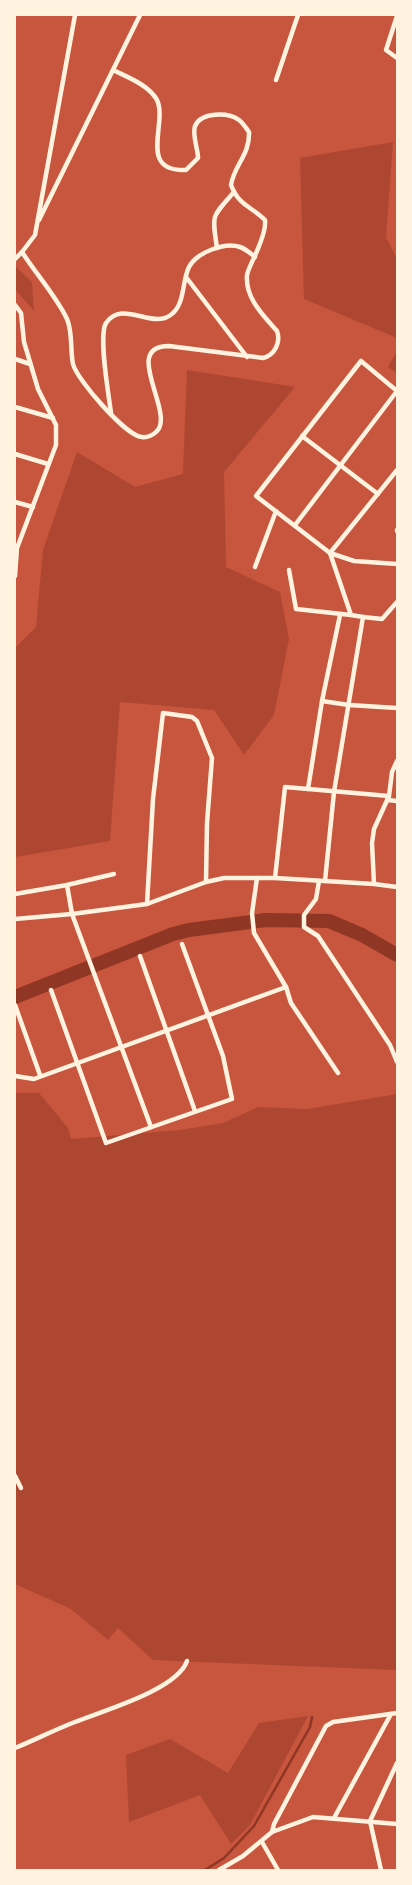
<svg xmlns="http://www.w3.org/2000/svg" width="412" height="1885" font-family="'Times New Roman',serif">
<rect width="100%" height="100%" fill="#c8553d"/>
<g fill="#ae4732">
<polygon points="393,142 386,237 397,259 397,338 304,299 300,158"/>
<polygon points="15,266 32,282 34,311 15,289"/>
<polygon points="397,351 397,373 388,367"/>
<polygon points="187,370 295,387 224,472 226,567 280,592 289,639 274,715 244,755 214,710 120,702 110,841 15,857 15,648 36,627 43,550 77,452 135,487 183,474"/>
<polygon points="15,1093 39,1093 68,1128 71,1139 180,1130 223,1123 258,1107 307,1109 397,1094 397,1670 153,1660 118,1628 108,1640 71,1609 15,1584"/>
<polygon points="308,1716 250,1825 231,1844 200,1795 129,1822 126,1755 170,1739 228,1773 259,1723"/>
</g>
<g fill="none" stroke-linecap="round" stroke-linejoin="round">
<polyline stroke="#8f3625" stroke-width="2.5" points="205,1870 224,1858 254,1826 310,1727 312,1717"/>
<polyline stroke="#8f3625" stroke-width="14" points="15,997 173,934 189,930 266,920 329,921 362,935 397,955"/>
<g stroke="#fff3e0" stroke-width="4.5">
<polyline points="397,16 386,50 397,58"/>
<polyline points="276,80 298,15"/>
<polyline points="39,220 140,15"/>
<path d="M 217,248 C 212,214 211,218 234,192"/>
<path d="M 22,252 C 36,274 56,296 67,319 C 73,333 70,350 73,364 C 77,380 126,436 142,437 C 147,438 153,435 156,432 C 177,414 120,346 169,346 L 263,358 C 275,355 281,342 277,331 C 263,315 245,298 247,275 C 249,266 256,255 259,246 C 262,238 266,230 265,220 C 251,206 239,206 231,185 C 234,165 250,155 249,132 C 246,128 243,123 239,120 C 228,112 201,112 195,126 C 192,135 198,149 198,158 L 186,170 C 137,172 168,123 157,100 C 149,85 127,77 113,70"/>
<polyline points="15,259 22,252 35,235 75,15"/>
<polyline points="186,277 247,357"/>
<polyline points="15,305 21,313 24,342 38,389 56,425 56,445 17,548 15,576"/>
<polyline points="15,359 30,364"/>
<polyline points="15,407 53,418"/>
<path d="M 111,413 C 109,396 98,336 106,323 C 123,298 154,332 173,313 C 185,302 182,281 189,267 C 197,252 225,242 240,247 C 246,249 251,254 255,257"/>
<polyline points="302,436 378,494"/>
<polyline points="15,454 48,464"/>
<polyline points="397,470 330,553 354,561 397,564"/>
<polyline points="15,502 33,507"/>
<polyline points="295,525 397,391"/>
<polyline points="397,530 397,531"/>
<polyline points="255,567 276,511"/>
<polyline points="289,570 296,609 351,615"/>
<polyline points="363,617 382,619 397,602"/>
<polyline points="322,701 349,705 397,708"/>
<polyline points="308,789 322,701 340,615"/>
<polyline points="387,800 397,801"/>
<polyline points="275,878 285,787 389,796"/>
<polyline points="319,881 316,899 304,915 304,927 318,936 390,1045 397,1062"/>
<polyline points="325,881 334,792 363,617 351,615 330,553 256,496 361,361 397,391"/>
<polyline points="374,884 372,843 374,829 389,796 392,772 397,761"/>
<polyline points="67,885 72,914 151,1127"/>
<polyline points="15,894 67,885 114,874"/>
<polyline points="147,904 153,799 163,713 192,717 197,721 212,758 207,823 206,882"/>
<polyline points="15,919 72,914 147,904 206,882 224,878 275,878 374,884 397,887"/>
<polyline points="140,956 195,1111"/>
<polyline points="286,987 291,1003 338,1073"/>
<polyline points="51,990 106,1143 232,1099 223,1056 182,944"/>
<polyline points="15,1005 40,1075"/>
<polyline points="15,1076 34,1079 286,987 254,933 252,913 257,878"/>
<polyline points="15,1476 21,1488"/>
<polyline points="397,1713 333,1722 326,1726 274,1824 272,1832 313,1817 397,1824"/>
<path d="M 15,1748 C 35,1740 54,1730 75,1722 C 102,1711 177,1690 187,1661"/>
<polyline points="334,1818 391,1714"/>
<polyline points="262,1842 278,1870"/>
<polyline points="219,1870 243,1856 272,1832"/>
<polyline points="381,1870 370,1821 397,1763"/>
</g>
</g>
<rect width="412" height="1885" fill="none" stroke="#fff3e0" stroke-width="32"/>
</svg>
